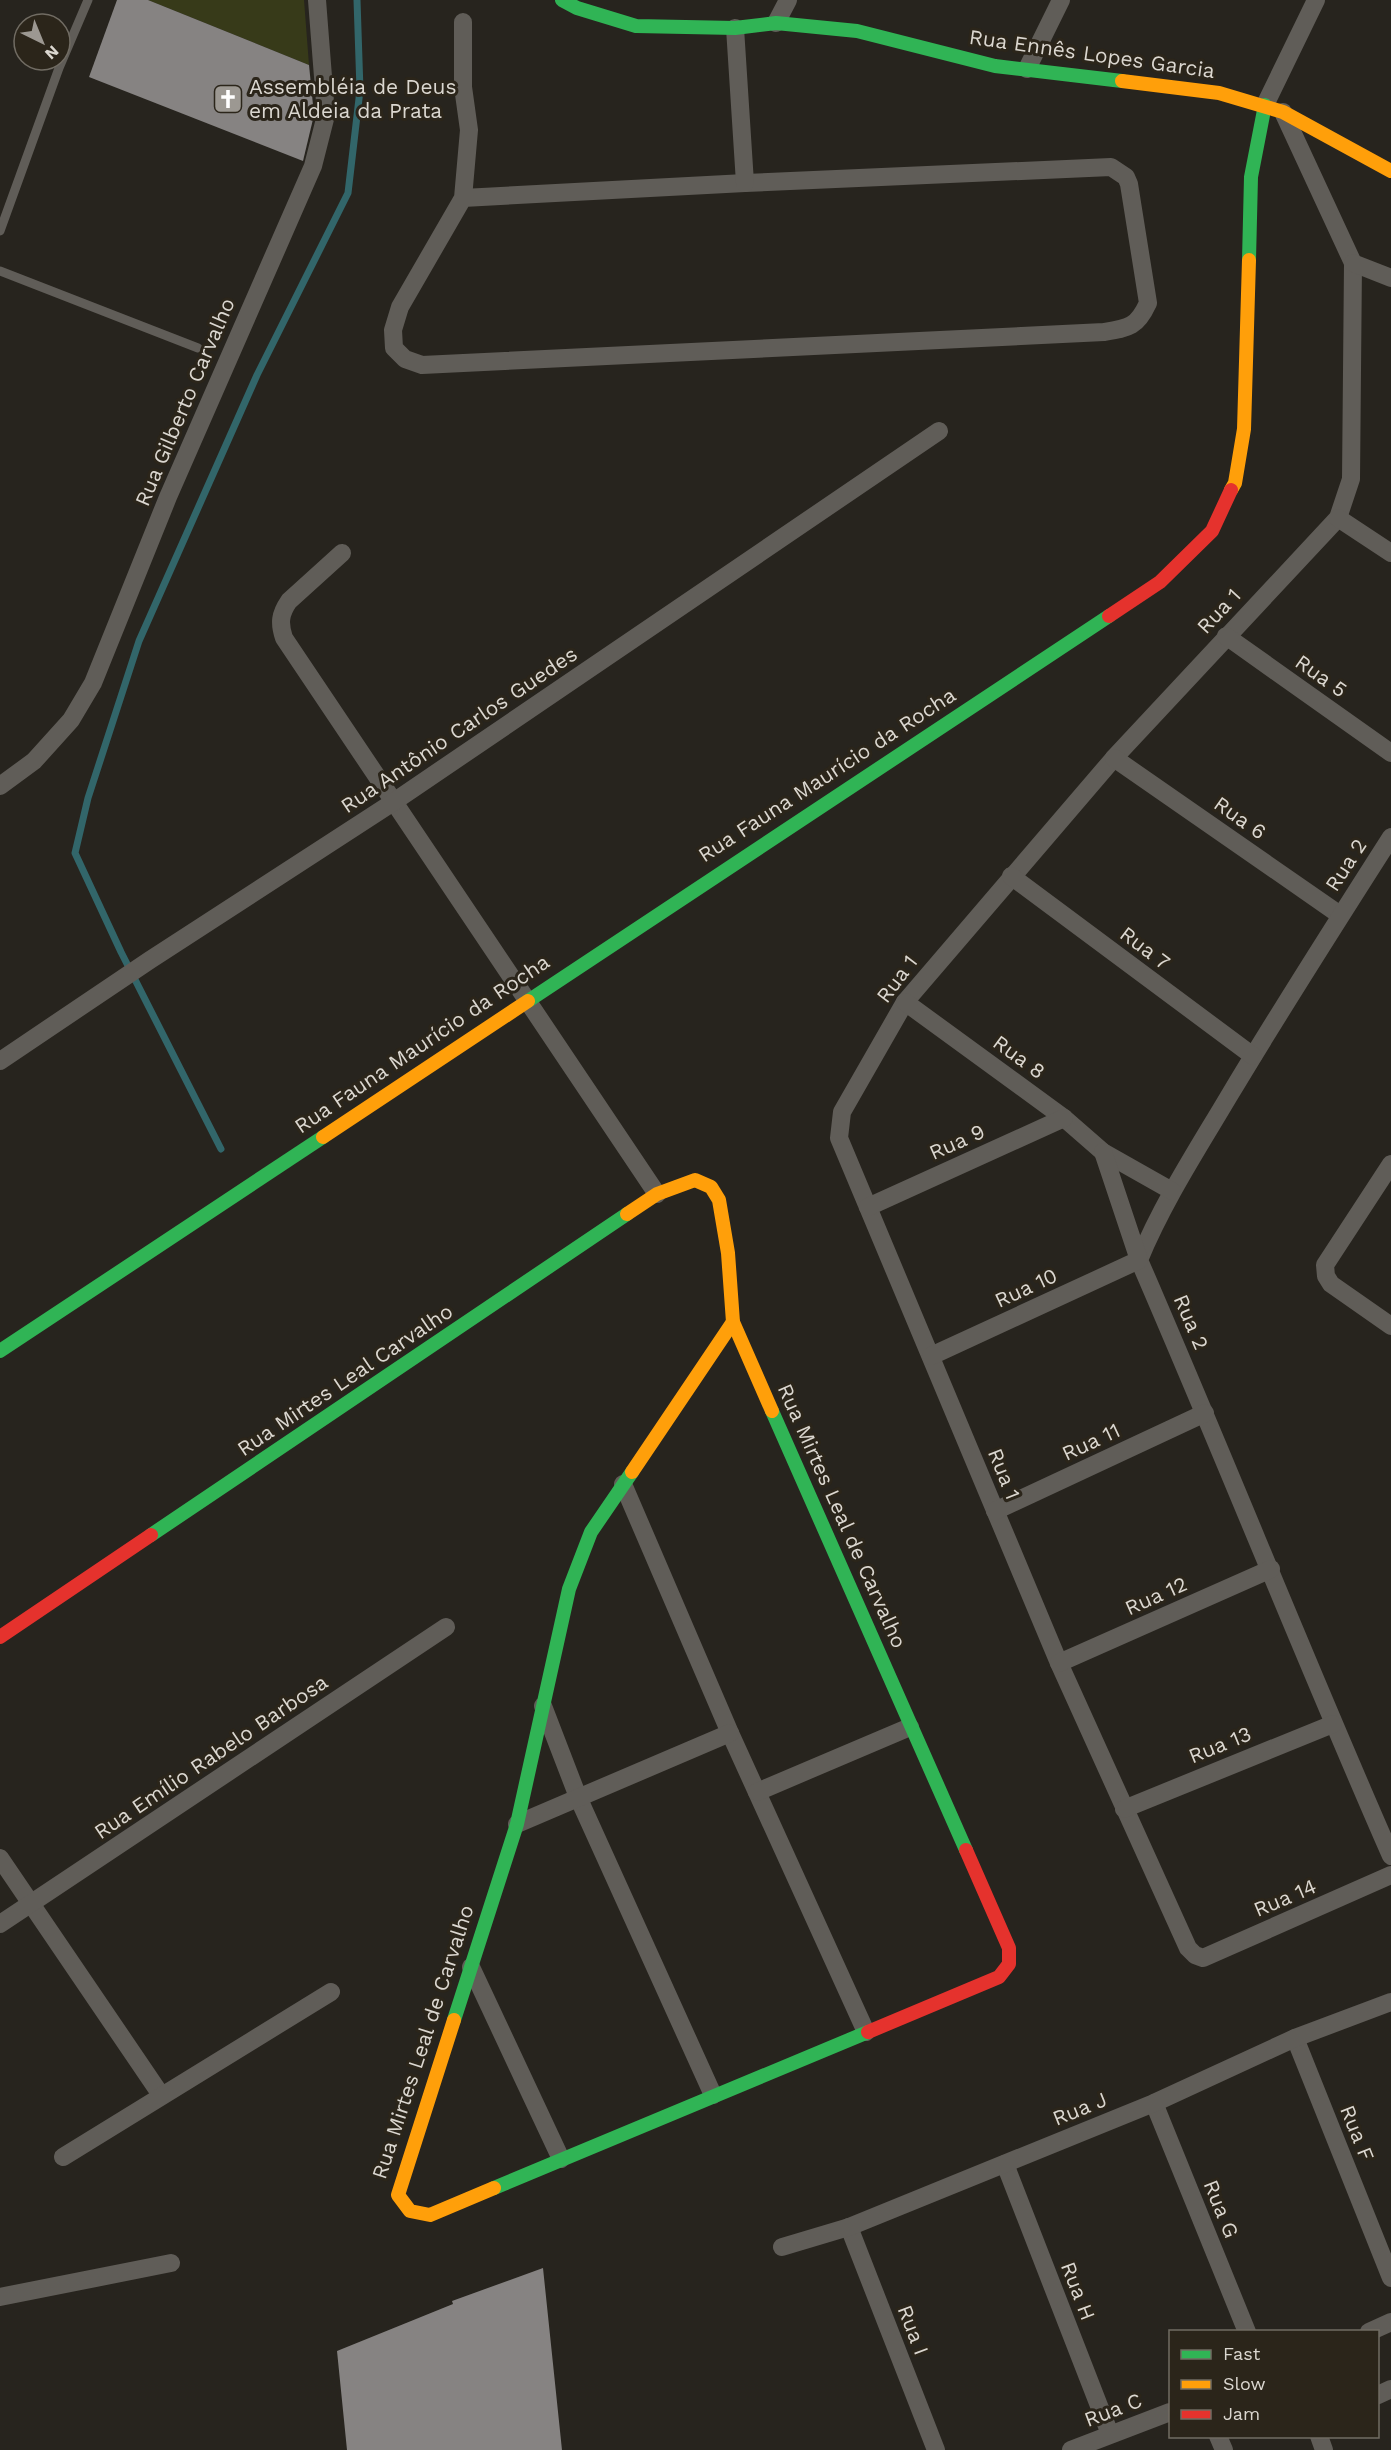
<svg xmlns="http://www.w3.org/2000/svg" width="1391" height="2450" font-family="'Work Sans',sans-serif">
<rect width="100%" height="100%" fill="#27241e"/>
<polygon fill="#373a19" points="148,0 304,0 309,65"/>
<g fill="none" stroke-linecap="round" stroke-linejoin="round">
<polyline stroke="#32666a" stroke-width="7" points="221,1149 121,952 75,853 88,798 139,641 257,375 348,193 360,90 357,0"/>
</g>
<g fill="#868382">
<polygon points="117,0 148,0 309,65 314,115 303,161 89,77"/>
<polygon points="543,2268 562,2450 347,2450 337,2351 453,2304 452,2301"/>
</g>
<g fill="none" stroke-linecap="round" stroke-linejoin="round">
<g stroke="#605d58" stroke-width="9">
<polyline points="0,231 59,68 88,0"/>
<polyline points="0,271 198,348"/>
</g>
<g stroke="#605d58" stroke-width="18">
<path d="M 463,22 L 463,87 L 469,130 L 463,198 L 400,307 L 393,330 L 394,348 L 405,359 L 422,365 L 1104,332 C 1129,328 1137,327 1148,303 L 1129,184 L 1126,177 L 1111,167 L 745,183 L 463,198"/>
<polyline points="776,23 788,0"/>
<polyline points="735,28 745,183"/>
<polyline points="1027,69 1061,0"/>
<polyline points="1265,105 1316,0"/>
<polyline points="1283,112 1353,263 1351,479 1338,518 1114,758 905,1002 842,1112 839,1138 1059,1663 1188,1948 1195,1955 1203,1958 1391,1875"/>
<polyline points="1353,263 1391,278"/>
<polyline points="1338,518 1391,553"/>
<path d="M 342,553 L 289,601 C 280,614 279,623 284,638 L 657,1194"/>
<polyline points="1226,636 1391,753"/>
<polyline points="1114,758 1340,915"/>
<polyline points="0,786 34,761 71,720 93,683 168,497 313,166 326,115 317,0"/>
<path d="M 1391,837 C 1336,923 1281,1009 1229,1096 C 1197,1150 1163,1202 1139,1260 C 1225,1458 1304,1658 1391,1856"/>
<polyline points="1011,876 1253,1056"/>
<polyline points="905,1002 1064,1118 1103,1152 1172,1191"/>
<polyline points="0,1061 150,960 395,801 939,431"/>
<polyline points="1391,1164 1325,1265 1326,1276 1331,1284 1391,1326"/>
<polyline points="868,1207 1064,1118"/>
<polyline points="931,1356 1139,1260 1103,1152"/>
<polyline points="623,1484 730,1733 866,2032"/>
<polyline points="995,1511 1205,1413"/>
<polyline points="1059,1663 1271,1569"/>
<polyline points="543,1706 578,1797 713,2095"/>
<polyline points="757,1792 910,1727"/>
<polyline points="1124,1809 1333,1724"/>
<polyline points="517,1824 730,1733"/>
<polyline points="0,1858 161,2095"/>
<polyline points="0,1924 446,1627"/>
<polyline points="471,1967 561,2159"/>
<polyline points="1295,2038 1391,2278"/>
<polyline points="1154,2103 1247,2332"/>
<polyline points="63,2157 331,1992"/>
<polyline points="1005,2164 1110,2434"/>
<polyline points="849,2227 936,2450"/>
<polyline points="782,2247 849,2227 1154,2103 1295,2038 1391,2002"/>
<polyline points="0,2297 171,2263"/>
<polyline points="1369,2332 1391,2322"/>
<polyline points="1378,2395 1391,2389"/>
<polyline points="1218,2436 1224,2450"/>
<polyline points="1319,2436 1324,2450"/>
<polyline points="1071,2450 1170,2412"/>
</g>
<g stroke="#30b455" stroke-width="14">
<polyline points="562,0 577,8 636,26 735,28 776,23 857,31 995,66 1122,81"/>
<polyline points="1249,260 1251,177 1265,105"/>
<polyline points="528,1001 1109,616"/>
<polyline points="0,1351 323,1137"/>
<polyline points="772,1411 966,1850"/>
<polyline points="151,1535 627,1214"/>
<polyline points="454,2020 517,1824 569,1589 591,1532 632,1472"/>
<polyline points="494,2188 868,2032"/>
</g>
<g stroke="#ff9f0a" stroke-width="14">
<polyline points="1122,81 1219,93 1283,112 1391,171"/>
<polyline points="1231,490 1235,483 1244,429 1249,260"/>
<polyline points="323,1137 528,1001"/>
<polyline points="627,1214 657,1194 695,1180 711,1187 719,1200 728,1253 733,1322 772,1411"/>
<polyline points="632,1472 733,1322"/>
<polyline points="454,2020 398,2195 410,2211 430,2215 494,2188"/>
</g>
<g stroke="#e5322d" stroke-width="14">
<polyline points="1109,616 1160,582 1212,531 1231,490"/>
<polyline points="0,1637 151,1535"/>
<polyline points="868,2032 999,1977 1009,1964 1009,1948 966,1850"/>
</g>
</g>
<defs>
<g id="church-square" transform="scale(1.5)"><rect x="-9" y="-9" width="18" height="18" rx="4" fill="#9c9892" stroke="#2b251a"/><path d="M-1.2-6h2.4v3.5h3.3v2.4h-3.3V6h-2.4V-.1h-3.3v-2.4h3.3Z" fill="#fff"/></g>
</defs>
<g fill-rule="evenodd">
<use href="#church-square" x="228" y="99"/>
</g>
<g text-anchor="middle" stroke-width="6" stroke-linejoin="round" paint-order="stroke">
<g font-size="21" fill="#dbd7d0" stroke="#2b251a">
<text transform="translate(1092 54) rotate(8)" y="7">Rua Ennês Lopes Garcia</text>
<text transform="translate(185 402) rotate(-67)" y="7">Rua Gilberto Carvalho</text>
<text transform="translate(1219 611) rotate(-47)" y="7">Rua 1</text>
<text transform="translate(1321 676) rotate(35)" y="7">Rua 5</text>
<text transform="translate(459 730) rotate(-34)" y="7">Rua Antônio Carlos Guedes</text>
<text transform="translate(827 775) rotate(-33)" y="7">Rua Fauna Maurício da Rocha</text>
<text transform="translate(1240 818) rotate(35)" y="7">Rua 6</text>
<text transform="translate(1346 865) rotate(-57)" y="7">Rua 2</text>
<text transform="translate(1145 948) rotate(37)" y="7">Rua 7</text>
<text transform="translate(897 979) rotate(-53)" y="7">Rua 1</text>
<text transform="translate(422 1044) rotate(-34)" y="7">Rua Fauna Maurício da Rocha</text>
<text transform="translate(1019 1057) rotate(36)" y="7">Rua 8</text>
<text transform="translate(957 1142) rotate(-24)" y="7">Rua 9</text>
<text transform="translate(1026 1288) rotate(-25)" y="7">Rua 10</text>
<text transform="translate(1191 1322) rotate(67)" y="7">Rua 2</text>
<text transform="translate(345 1380) rotate(-34)" y="7">Rua Mirtes Leal Carvalho</text>
<text transform="translate(1091 1442) rotate(-25)" y="7">Rua 11</text>
<text transform="translate(1004 1474) rotate(68)" y="7">Rua 1</text>
<text transform="translate(842 1516) rotate(66)" y="7">Rua Mirtes Leal de Carvalho</text>
<text transform="translate(1156 1596) rotate(-24)" y="7">Rua 12</text>
<text transform="translate(1220 1745) rotate(-22)" y="7">Rua 13</text>
<text transform="translate(211 1757) rotate(-34)" y="7">Rua Emílio Rabelo Barbosa</text>
<text transform="translate(1285 1898) rotate(-23)" y="7">Rua 14</text>
<text transform="translate(423 2042) rotate(-72)" y="7">Rua Mirtes Leal de Carvalho</text>
<text transform="translate(1080 2109) rotate(-22)" y="7">Rua J</text>
<text transform="translate(1357 2133) rotate(68)" y="7">Rua F</text>
<text transform="translate(1221 2209) rotate(68)" y="7">Rua G</text>
<text transform="translate(1078 2291) rotate(69)" y="7">Rua H</text>
<text transform="translate(913 2330) rotate(69)" y="7">Rua I</text>
<text transform="translate(1113 2410) rotate(-21)" y="7">Rua C</text>
</g>
<g font-size="21" fill="#dbd7d0" stroke="#2b251a" text-anchor="start">
<text x="249" y="94">Assembléia de Deus<tspan x="249" dy="24">em Aldeia da Prata</tspan></text>
</g>
</g>
<rect x="1169" y="2330" width="210" height="108" fill="#2b251a" stroke="#716c63" stroke-width="1.5"/>
<rect x="1181" y="2350" width="30" height="9" fill="#30b455" stroke="#716c63" stroke-width="1.5"/>
<text x="1223" y="2360" font-size="18" fill="#dbd7d0">Fast</text>
<rect x="1181" y="2380" width="30" height="9" fill="#ff9f0a" stroke="#716c63" stroke-width="1.5"/>
<text x="1223" y="2390" font-size="18" fill="#dbd7d0">Slow</text>
<rect x="1181" y="2410" width="30" height="9" fill="#e5322d" stroke="#716c63" stroke-width="1.5"/>
<text x="1223" y="2420" font-size="18" fill="#dbd7d0">Jam</text>
<g transform="translate(42 42) rotate(137)"><circle r="28" fill="#2b251a" stroke="#716c63" stroke-width="1.5"/>
<path d="M0-4.5L10 22L0 15L-10 22Z" fill="#9c9892"/>
<text y="-9" font-size="16" font-weight="bold" text-anchor="middle" fill="#dbd7d0">N</text>
</g>
</svg>
